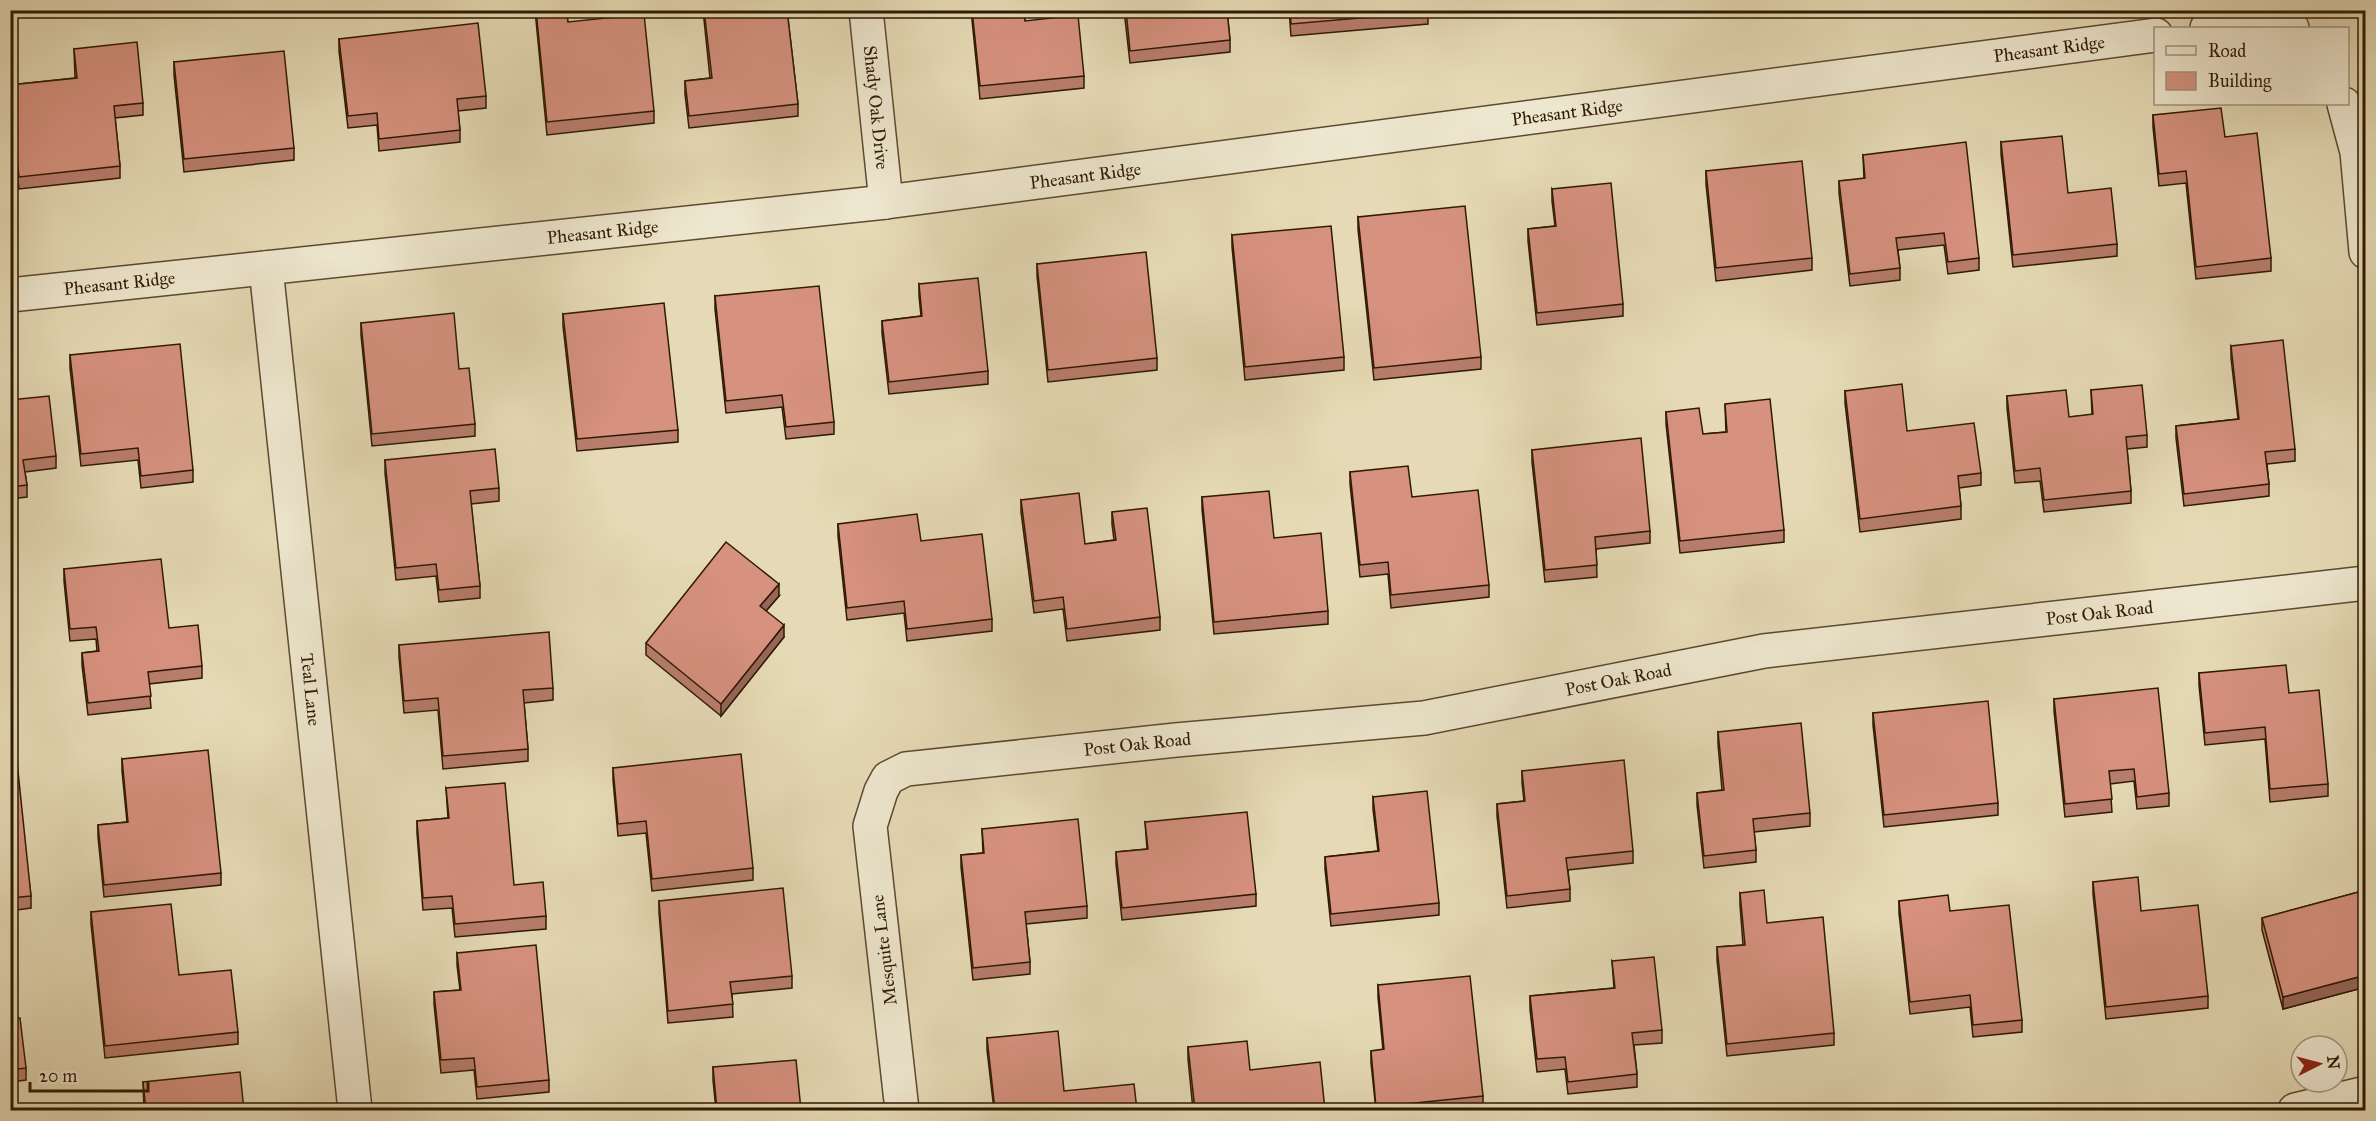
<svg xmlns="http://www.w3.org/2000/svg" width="2376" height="1121" font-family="'IM FELL Great Primer',serif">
<rect width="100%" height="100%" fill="#e5dab5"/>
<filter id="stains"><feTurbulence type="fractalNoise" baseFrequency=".00333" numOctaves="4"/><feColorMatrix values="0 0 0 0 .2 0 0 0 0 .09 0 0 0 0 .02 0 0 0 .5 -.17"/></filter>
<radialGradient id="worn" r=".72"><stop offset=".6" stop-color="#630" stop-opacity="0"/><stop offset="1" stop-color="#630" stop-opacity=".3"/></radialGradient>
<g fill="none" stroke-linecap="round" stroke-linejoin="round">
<g stroke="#5c4930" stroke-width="36">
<g id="minor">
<path id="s1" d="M 866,10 L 886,202"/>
<polyline points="2207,28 2278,25 2292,28"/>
<polyline points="2344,104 2357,152 2366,252"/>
<path id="s2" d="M 266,268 L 355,1110"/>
<path id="s3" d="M 10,295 L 886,202 L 2156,35"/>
<path id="s4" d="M 902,1110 L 870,826 L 881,791 L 888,778 L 906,769 L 1176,740 L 1424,718 L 1764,651 L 2366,583"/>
<polyline points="2295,1110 2366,1093"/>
</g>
</g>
<use href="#minor" stroke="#eee7cf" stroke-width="33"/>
</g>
<g fill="#b87d6d" stroke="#2e1903" stroke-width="1.5">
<polygon points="535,10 566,10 568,22 654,111 654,123 547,135"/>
<polygon points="703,10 787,10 798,104 798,116 689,128 685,94 685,81 710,78"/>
<polygon points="971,10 1024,10 1025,21 1084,76 1084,88 980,99"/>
<polygon points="1124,10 1227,10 1230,40 1230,52 1130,63"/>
<polygon points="1289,10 1428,10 1428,24 1291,36"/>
<polygon points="1456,10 1517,10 1457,17"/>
<polygon points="339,39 486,96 486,108 458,111 460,130 460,142 379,151 377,125 348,128 339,51"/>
<polygon points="74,49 143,103 143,115 115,118 120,166 120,178 19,189 10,112 10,85 75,78"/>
<polygon points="174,62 294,148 294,160 184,172 174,75"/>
<polygon points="2153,115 2225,137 2271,258 2271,271 2196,279 2186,183 2159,186 2153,127"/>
<polygon points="2001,142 2117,244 2117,256 2013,267 2001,154"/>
<polygon points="1863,155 1979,258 1979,270 1948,274 1944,245 1898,250 1900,268 1900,280 1850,286 1839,193 1839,181 1864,179"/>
<polygon points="1706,171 1812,258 1812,270 1716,281 1706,184"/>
<polygon points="1552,189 1623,304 1623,316 1537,325 1528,241 1528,229 1555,226 1552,201"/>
<polygon points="1358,217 1481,357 1481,369 1374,380 1358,229"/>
<polygon points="1232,235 1344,357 1344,370 1245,380 1232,247"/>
<polygon points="1037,264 1157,358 1157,370 1048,382 1037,276"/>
<polygon points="919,284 988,371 988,384 889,394 882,333 882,321 921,316 919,296"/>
<polygon points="715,296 834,422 834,434 786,439 782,407 726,413 715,309"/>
<polygon points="563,314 678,430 678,442 577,451 563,326"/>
<polygon points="361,323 459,369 475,424 475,436 372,446 361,335"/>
<polygon points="2231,346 2295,449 2295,461 2267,464 2269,484 2269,496 2184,506 2176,438 2176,426 2238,419 2231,358"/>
<polygon points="70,355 193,470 193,482 141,488 138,460 81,466 70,368"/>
<polygon points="2091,390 2147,435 2147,447 2127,449 2131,491 2131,503 2044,512 2040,481 2015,483 2007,408 2007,396 2069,417 2092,415"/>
<polygon points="1845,391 1907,431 1981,473 1981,485 1959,488 1961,506 1961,519 1860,532 1845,403"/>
<polygon points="10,400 56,456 56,468 25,472 27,485 27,497 10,499"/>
<polygon points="1725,404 1784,530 1784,542 1680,553 1666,424 1666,412 1703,434 1726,432"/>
<polygon points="1532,450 1650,531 1650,543 1596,549 1597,577 1545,582 1532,462"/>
<polygon points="385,460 499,488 499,501 471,504 480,586 480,598 439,602 436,576 396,580 385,473"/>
<polygon points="1350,472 1412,497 1489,585 1489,597 1391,608 1388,574 1360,577 1350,484"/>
<polygon points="1202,497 1274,538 1328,611 1328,624 1214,634 1202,509"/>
<polygon points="1021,500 1085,544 1114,540 1112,524 1112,512 1160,617 1160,630 1067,641 1063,609 1034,613 1021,512"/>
<polygon points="838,524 921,541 992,619 992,631 907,641 904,613 847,620 838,536"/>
<polygon points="64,569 169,628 202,666 202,678 149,684 151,708 88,715 82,665 82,653 97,651 96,639 70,641 64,581"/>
<polygon points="779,596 766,611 784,637 721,716 646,655 646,643"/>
<polygon points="399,645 553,688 553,700 524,703 528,749 528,761 443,769 438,710 404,713 399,657"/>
<polygon points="2199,673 2289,693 2328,784 2328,796 2270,802 2265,739 2205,745 2199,685"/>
<polygon points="2054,699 2169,793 2169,806 2137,809 2134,781 2110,784 2112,812 2065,817 2054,711"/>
<polygon points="1873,713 1998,803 1998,815 1884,827 1873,725"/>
<polygon points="1718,732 1810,813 1810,826 1754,832 1756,850 1756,862 1704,868 1697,805 1697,793 1722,790 1718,744"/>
<polygon points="10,733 31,896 31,908 10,911"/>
<polygon points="122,759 221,873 221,885 104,897 98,837 98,825 127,822 122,771"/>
<polygon points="613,768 753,868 753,880 652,891 646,833 618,836 613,780"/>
<polygon points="1522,771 1633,851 1633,863 1568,870 1570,889 1570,901 1507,908 1497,816 1497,804 1524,801 1522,783"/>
<polygon points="446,788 514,885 546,916 546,929 455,937 452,908 423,910 417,833 417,821 448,818"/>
<polygon points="1373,797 1439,903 1439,915 1331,926 1325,869 1325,857 1378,851 1373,809"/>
<polygon points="1145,822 1256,894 1256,906 1122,920 1116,864 1116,852 1147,849"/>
<polygon points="982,829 1087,906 1087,918 1026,924 1030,962 1030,974 973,980 961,867 961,855 983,853"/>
<polygon points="2093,882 2141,911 2208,996 2208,1008 2106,1019 2093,894"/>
<polygon points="2366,890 2366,987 2283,1009 2262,930 2262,918"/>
<polygon points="1740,893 1767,923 1834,1033 1834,1045 1727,1056 1717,960 1717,947 1743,945 1740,905"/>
<polygon points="659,901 792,976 792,988 732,994 733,1017 668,1023 659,913"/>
<polygon points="1899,901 1950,911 2022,1020 2022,1032 1973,1037 1970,1007 1910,1014 1899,913"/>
<polygon points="91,912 179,975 238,1032 238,1044 105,1058 91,924"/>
<polygon points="457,953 549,1080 549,1092 477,1099 474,1070 441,1073 434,1004 434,992 460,990 457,965"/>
<polygon points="1612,961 1662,1030 1662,1043 1634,1045 1637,1074 1637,1087 1568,1094 1565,1069 1537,1072 1530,1009 1530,996 1614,988"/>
<polygon points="1378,985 1483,1096 1483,1108 1462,1110 1376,1110 1371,1063 1371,1051 1383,1050 1378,997"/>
<polygon points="10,1018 26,1068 26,1080 10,1082"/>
<polygon points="987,1038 1064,1091 1137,1110 994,1110 987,1050"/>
<polygon points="1188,1047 1250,1070 1325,1110 1193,1110 1188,1059"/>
<polygon points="713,1067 801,1110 716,1110 713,1080"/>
<polygon points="143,1082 244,1110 144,1110"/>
</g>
<g fill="#966659" stroke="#2e1903" stroke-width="1.5">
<polygon points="779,584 779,596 760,618 760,606"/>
<polygon points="784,625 784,637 721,716 721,704"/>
<polygon points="2366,975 2366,987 2283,1009 2283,997"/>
</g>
<g fill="#d6917f" stroke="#2e1903" stroke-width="1.5">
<polygon points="536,10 566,10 568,22 644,14 654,111 547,122"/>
<polygon points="704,10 787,10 798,104 689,116 685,81 712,78"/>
<polygon points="972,10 1024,10 1025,21 1078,15 1084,76 980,86"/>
<polygon points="1126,10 1227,10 1230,40 1130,51"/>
<polygon points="1290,10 1428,10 1428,12 1291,24"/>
<polygon points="478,23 486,96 457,99 460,130 379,139 377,113 348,116 339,39"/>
<polygon points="137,42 143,103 114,106 120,166 19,177 10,99 10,85 77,78 74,49"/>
<polygon points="284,51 294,148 184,159 174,62"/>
<polygon points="2221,108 2225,137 2257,133 2271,258 2196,267 2186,171 2159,174 2153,115"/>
<polygon points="2062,136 2068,193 2111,188 2117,244 2013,255 2001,142"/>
<polygon points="1966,142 1979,258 1948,262 1944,233 1896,238 1900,268 1850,274 1839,181 1865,178 1863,155"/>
<polygon points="1802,161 1812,258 1716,268 1706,171"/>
<polygon points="1611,183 1623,304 1537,313 1528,229 1556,226 1552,189"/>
<polygon points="1465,206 1481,357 1374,368 1358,217"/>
<polygon points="1331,226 1344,357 1245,367 1232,235"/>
<polygon points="1146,252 1157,358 1048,370 1037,264"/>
<polygon points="978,278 988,371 889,382 882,321 922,316 919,284"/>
<polygon points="819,286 834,422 786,427 782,395 726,401 715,296"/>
<polygon points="664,303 678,430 577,439 563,314"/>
<polygon points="454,313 459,369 469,368 475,424 372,434 361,323"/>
<polygon points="2283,340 2295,449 2265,452 2269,484 2184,494 2176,426 2239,419 2231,346"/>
<polygon points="180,344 193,470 141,476 138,448 81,454 70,355"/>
<polygon points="1902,384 1907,431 1974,423 1981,473 1958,476 1961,506 1860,519 1845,391"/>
<polygon points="2142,385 2147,435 2126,437 2131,491 2044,500 2040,468 2015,471 2007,396 2066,390 2069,417 2093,414 2091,390"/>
<polygon points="49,396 56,456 23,460 27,485 10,487 10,400"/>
<polygon points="1770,399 1784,530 1680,541 1666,412 1699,408 1703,434 1727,432 1725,404"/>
<polygon points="1641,438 1650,531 1595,537 1597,565 1545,570 1532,450"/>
<polygon points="495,449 499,488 470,491 480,586 439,590 436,564 396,568 385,460"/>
<polygon points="1408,466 1412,497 1478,490 1489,585 1391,595 1388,562 1360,565 1350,472"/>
<polygon points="1269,491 1274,538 1321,533 1328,611 1214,622 1202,497"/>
<polygon points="1079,493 1085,544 1116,540 1112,512 1147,508 1160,617 1067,629 1063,597 1034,601 1021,500"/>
<polygon points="917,514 921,541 982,534 992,619 907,629 904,601 847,608 838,524"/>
<polygon points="726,542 779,584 760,606 784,625 721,704 646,643"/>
<polygon points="161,559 169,628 198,625 202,666 148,672 151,696 88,703 82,653 99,651 96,627 70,629 64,569"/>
<polygon points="549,632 553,688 523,690 528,749 443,756 438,698 404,701 399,645"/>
<polygon points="2286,665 2289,693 2319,690 2328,784 2270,789 2265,727 2205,733 2199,673"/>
<polygon points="2158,688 2169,793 2137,797 2134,769 2109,771 2112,799 2065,804 2054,699"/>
<polygon points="1988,701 1998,803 1884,815 1873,713"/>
<polygon points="1801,723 1810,813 1753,819 1756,850 1704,856 1697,793 1724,790 1718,732"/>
<polygon points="10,733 14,733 31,896 10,898"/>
<polygon points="208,750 221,873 104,885 98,825 128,822 122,759"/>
<polygon points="741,754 753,868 652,879 646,821 618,824 613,768"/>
<polygon points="1624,760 1633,851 1566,858 1570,889 1507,896 1497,804 1525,801 1522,771"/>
<polygon points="505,783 514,885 543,882 546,916 455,924 452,896 423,898 417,821 449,818 446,788"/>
<polygon points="1427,791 1439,903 1331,914 1325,857 1379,851 1373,797"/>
<polygon points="1247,812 1256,894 1122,908 1116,852 1148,849 1145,822"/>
<polygon points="1078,819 1087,906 1025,912 1030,962 973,968 961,855 984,853 982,829"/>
<polygon points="2138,877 2141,911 2198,905 2208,996 2106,1007 2093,882"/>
<polygon points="783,888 792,976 730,982 733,1004 668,1011 659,901"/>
<polygon points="1764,890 1767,923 1823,917 1834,1033 1727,1044 1717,947 1745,945 1740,893"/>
<polygon points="2366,890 2366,975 2283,997 2262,918"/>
<polygon points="1948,895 1950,911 2009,905 2022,1020 1973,1025 1970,995 1910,1002 1899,901"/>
<polygon points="171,904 179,975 231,970 238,1032 105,1046 91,912"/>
<polygon points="536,945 549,1080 477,1087 474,1058 441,1060 434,992 461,990 457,953"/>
<polygon points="1654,957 1662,1030 1632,1033 1637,1074 1568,1082 1565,1057 1537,1059 1530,996 1615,988 1612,961"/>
<polygon points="1470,976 1483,1096 1376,1107 1371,1051 1384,1049 1378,985"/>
<polygon points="10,1018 20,1018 26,1068 10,1070"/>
<polygon points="1058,1031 1064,1091 1134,1084 1137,1110 995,1110 987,1038"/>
<polygon points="1247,1041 1250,1070 1320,1062 1325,1110 1195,1110 1188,1047"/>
<polygon points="796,1060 801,1110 717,1110 713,1067"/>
<polygon points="240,1072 244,1110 146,1110 143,1082"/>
<polygon points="30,1108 31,1110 10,1110"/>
</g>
<g text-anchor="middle" stroke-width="4.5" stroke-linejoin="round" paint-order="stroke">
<g font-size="18" fill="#2e1903" stroke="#eee7cf">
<text dy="6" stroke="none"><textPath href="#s3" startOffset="2054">Pheasant Ridge</textPath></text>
<text dy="6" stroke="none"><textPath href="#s1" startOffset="98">Shady Oak Drive</textPath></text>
<text dy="6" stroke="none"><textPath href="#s3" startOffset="1568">Pheasant Ridge</textPath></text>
<text dy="6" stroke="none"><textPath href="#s3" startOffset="1082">Pheasant Ridge</textPath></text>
<text dy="6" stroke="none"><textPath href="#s3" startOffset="596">Pheasant Ridge</textPath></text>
<text dy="6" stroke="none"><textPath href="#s3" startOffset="110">Pheasant Ridge</textPath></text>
<text dy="6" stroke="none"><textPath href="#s4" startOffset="1562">Post Oak Road</textPath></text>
<text dy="6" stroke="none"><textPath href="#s4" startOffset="1076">Post Oak Road</textPath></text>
<text dy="6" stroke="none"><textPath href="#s2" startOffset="424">Teal Lane</textPath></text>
<text dy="6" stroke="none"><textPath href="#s4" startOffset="590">Post Oak Road</textPath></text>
<text transform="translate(884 950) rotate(-97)" y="6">Mesquite Lane</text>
</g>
</g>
<rect width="2376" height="1121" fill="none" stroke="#e5dab5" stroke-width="36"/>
<rect x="12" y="12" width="2352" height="1097" fill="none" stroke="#2e1903" stroke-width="3"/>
<rect x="18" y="18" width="2340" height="1085" fill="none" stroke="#2e1903" stroke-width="1.5"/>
<rect x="2154" y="27" width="195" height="78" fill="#eee7cf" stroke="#a1957d" stroke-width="1.5"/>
<rect x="2166" y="46" width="30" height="9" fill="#eee7cf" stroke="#a1957d" stroke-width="1.5"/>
<text x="2208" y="57" font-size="18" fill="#2e1903">Road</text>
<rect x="2166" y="72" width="30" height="18" fill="#d6917f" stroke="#a1957d" stroke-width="1.5"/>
<text x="2208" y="87" font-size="18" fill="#2e1903">Building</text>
<g transform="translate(2319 1064) rotate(84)"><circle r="28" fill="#eee7cf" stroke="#a1957d" stroke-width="1.5"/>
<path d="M0-4.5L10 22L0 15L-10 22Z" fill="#8f2418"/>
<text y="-9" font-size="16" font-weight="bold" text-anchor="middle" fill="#2e1903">N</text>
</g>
<path d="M30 1082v9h118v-9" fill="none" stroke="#2e1903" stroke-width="3"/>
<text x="39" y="1082" font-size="18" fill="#2e1903" stroke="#eee7cf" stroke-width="4.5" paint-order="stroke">20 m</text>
<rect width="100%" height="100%" filter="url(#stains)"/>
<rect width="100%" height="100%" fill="url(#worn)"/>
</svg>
